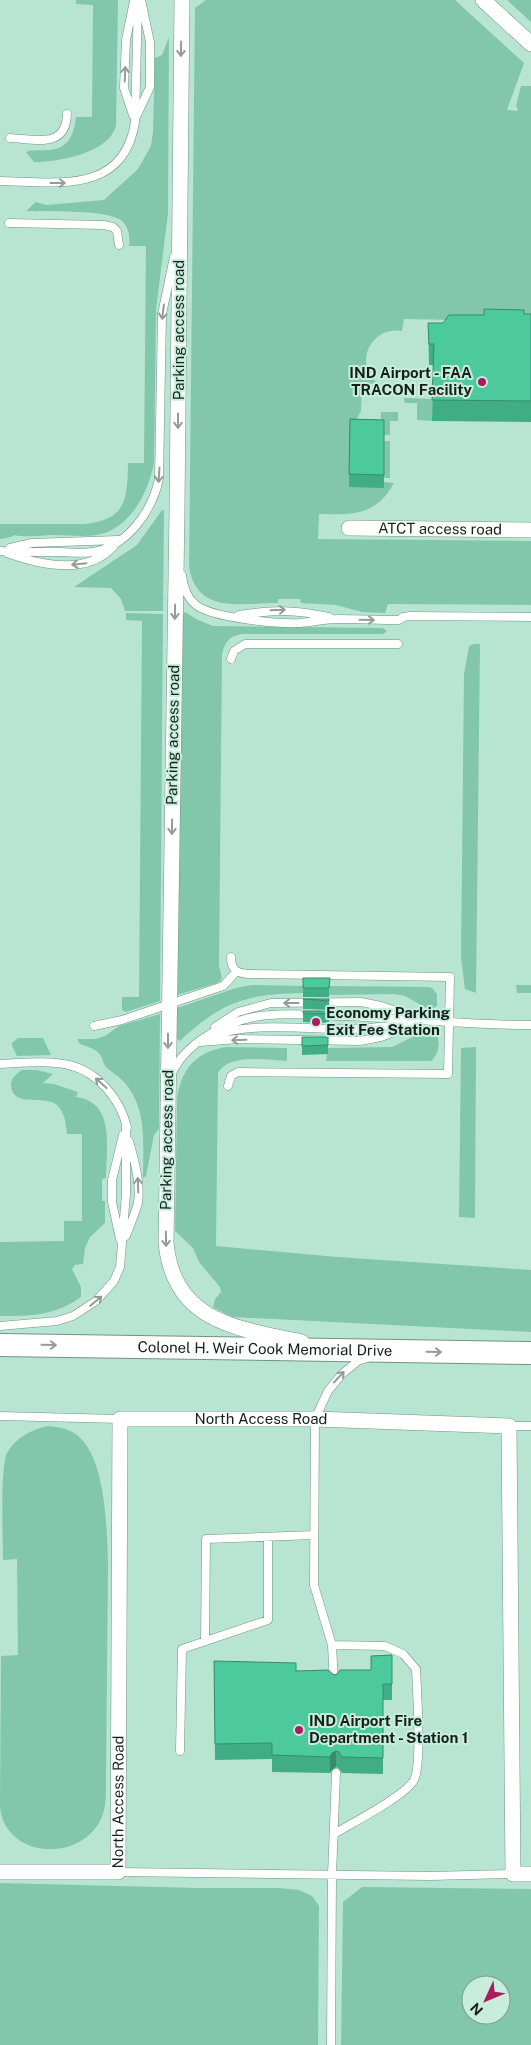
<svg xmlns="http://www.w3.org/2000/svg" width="531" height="2045" font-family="'Public Sans',sans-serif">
<rect width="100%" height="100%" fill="#c9eddd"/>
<path fill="#b8e5d1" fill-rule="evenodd" d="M0,0H531V2045H0ZM471,1985H501V2015H471Z"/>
<path fill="#82c7ab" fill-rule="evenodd" d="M76,0H118L116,126C109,153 59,162 34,162L26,152C34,149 42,151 50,150C69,148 74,134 76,117H92L93,5L76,4Z
M206,0H455L524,63L507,110L517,111L518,109L516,106L521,86H531V326L456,320L404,319L402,331C372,325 352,364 378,383L362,385L361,411L350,432L384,482L394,483C376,516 352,515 319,514L318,539L531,541V605L388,604L385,613L362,612L336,605L301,603L300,599H278V603C241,603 196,615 189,566L195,8Z
M507,0H531V22Z
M169,37L168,213L156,310L154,463C148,493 130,529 97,535C83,537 68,535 54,535C43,535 24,538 15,535L11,537L0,539V524H84C127,520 127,499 128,463H144L146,246H129C130,236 129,228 122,221C109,209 45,212 26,211L36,202L46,205L104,200L138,169L151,146L153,132L155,58L162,55Z
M404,398L432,399V421L417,420V403H405Z
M381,412H398V421H390V435H384V433L380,432Z
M384,441H390V478H384Z
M162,510L164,511L163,611H125L121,599L111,588L74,587L137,545Z
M185,612L198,620L213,626L383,628L387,631L383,634H242C229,636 225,642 222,654L219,966L222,978L220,982L177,995L182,615Z
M126,613L163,614L160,1001L126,1012L122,1010V997H139L142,621L126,620Z
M474,644H480L476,993L465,989L461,958L464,674L469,646Z
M252,985L303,986V993C247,994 222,1001 180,1041L177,1039V1008L236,988Z
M516,985H531V993H517Z
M330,986L428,987L432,988L437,994V1006L430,1010L405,996L395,994L329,995Z
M160,1014L159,1129L154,1135L146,1176L143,1178C143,1145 148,1106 122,1080C117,1075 111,1072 107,1068C104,1065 103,1062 102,1058C98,1049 89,1047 80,1044L77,1039H95L105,1036L119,1026Z
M431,1028L436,1031C440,1041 440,1054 431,1061H326L328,1048L392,1047Z
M18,1038H43L51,1055L17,1056L12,1046V1043Z
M226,1047L287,1048V1061C268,1060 229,1053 218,1073L216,1246L337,1257L531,1270V1332L232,1317L213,1307L215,1299L221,1292L220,1287L199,1262L193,1248L175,1231L177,1098C182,1068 196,1052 226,1047Z
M476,1047L475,1218L459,1217L461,1048Z
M22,1070H37L53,1074L43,1083L54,1084L78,1092L76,1097C116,1102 106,1148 106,1178L102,1179V1201H105V1223L90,1237L85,1248L83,1264L75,1265L72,1269L81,1287V1297C55,1316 30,1316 0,1316V1242L64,1241V1221H82V1134H67C66,1124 65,1113 57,1105C45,1094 12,1109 11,1085C11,1078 16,1074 22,1070Z
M48,1426C57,1427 66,1428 74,1433C106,1452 107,1531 108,1564L106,1779C106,1793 107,1808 100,1821C78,1863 4,1858 0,1806L1,1656L18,1655L17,1559L3,1560C3,1539 0,1468 7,1453C15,1438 32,1429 48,1426Z
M0,1883L199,1888H279L299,1890L312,1896L319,1906L318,2045H0Z
M362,1887L531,1889V2045H341L343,1902ZM471,1985H501V2015H471Z"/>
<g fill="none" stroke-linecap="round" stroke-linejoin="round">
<defs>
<path id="lane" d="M133,115L124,88L126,40L134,1
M136,117L150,87V42L141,0
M10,138C35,139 66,149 67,114
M0,181C56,182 124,195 135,122L138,0
M9,223L104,225L113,227L117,231L119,245
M10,548L32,543L118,540
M0,551C19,552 39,552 58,552C69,552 81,554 93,552C128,546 152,511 159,479L162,314L174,257
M7,553C40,565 86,576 113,547
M182,575C183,586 186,597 196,605C212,618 278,624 300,623C312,622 325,619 338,619C358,619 379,620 399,620L403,617L410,616L531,617
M239,615C275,610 292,609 329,617
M231,659L234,651L245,644H398
M94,1026L122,1020L223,986L236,972
M215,1027L238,1012L271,1003L361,1002L381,1006L411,1016
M213,1036C250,1020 318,1031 359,1029C375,1028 390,1025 405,1023
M200,1042L238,1039L360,1041L381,1037L420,1021
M0,1064C22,1063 47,1060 69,1065C98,1072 120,1099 127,1127
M172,1073C185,1044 223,1023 254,1017C281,1012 313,1015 341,1016C404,1018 468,1025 531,1025
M228,1086L231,1076L238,1072L448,1074L450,977L248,974C236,973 231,969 231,957
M126,1236C130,1225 135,1214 138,1203C141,1182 134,1160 129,1141
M120,1239L112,1202V1180L123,1135
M0,1326L57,1321L73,1316L96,1301L114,1281L120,1267L126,1194V1124
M0,1416L120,1419
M509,1426H531
M205,1641L206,1539L314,1535
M332,1645L385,1646L403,1654L416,1669C417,1690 422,1766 414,1780C405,1796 352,1823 334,1834
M334,1684L332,1645L314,1585L315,1419L328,1391L342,1374L358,1361L367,1358
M180,1751L182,1649L268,1620V1537
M118,1872L430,1876L513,1874
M331,2045L332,1875L336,1773"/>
<g id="street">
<path d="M182,0L177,510L166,1243C174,1322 236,1328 302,1342"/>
<path d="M483,0L531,44"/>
<path id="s1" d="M349,528L531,530"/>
<path id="s2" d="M0,1872H118L120,1419H315L509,1426L513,1874H531"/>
</g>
<g id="secondary">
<path id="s3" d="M0,1345L531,1353"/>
</g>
</defs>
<use href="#lane" stroke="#719384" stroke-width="9"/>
<use href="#street" stroke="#719384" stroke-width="16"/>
<use href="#secondary" stroke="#719384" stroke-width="24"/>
<use href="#lane" stroke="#fff" stroke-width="8"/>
<use href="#street" stroke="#fff" stroke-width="15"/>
<use href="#secondary" stroke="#fff" stroke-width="22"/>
</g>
<path fill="#41ad87" d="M524,314H531V422L432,421L433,365H429L428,323H443Z
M350,419L384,420V488L349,487Z
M303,978H330L329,997H303Z
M303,999H329V1010L303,1009Z
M303,1011L329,1012V1023L303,1022Z
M302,1037H328V1054L302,1055Z
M392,1655V1700H383V1774L342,1773L339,1769L336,1767L332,1770L330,1773L272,1772V1759L215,1760L214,1661L334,1675L371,1670V1656Z"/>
<path fill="#358d6e" d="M336,1751V1767L332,1770L330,1773V1757L332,1753Z"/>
<path fill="#4cc99d" stroke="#358d6e" d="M484,309L524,310V314H531V401L432,400L434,344H429L428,323H443L449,315H484Z
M350,419L384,420V475L349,474Z
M303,978H330L329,988H303Z
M303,999H329V1001Z
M303,1011L329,1012V1014L303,1013Z
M302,1037H328V1045L302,1046Z
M392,1655V1684H383V1758L342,1757L339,1752L336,1751L332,1753L330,1757L272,1755V1743L215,1744L214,1661L296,1663V1671L328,1670L334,1675L337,1674L340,1670H371V1656Z"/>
<defs><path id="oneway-shaft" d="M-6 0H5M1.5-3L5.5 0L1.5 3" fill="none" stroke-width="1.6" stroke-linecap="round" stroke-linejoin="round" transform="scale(1.25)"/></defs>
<g stroke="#959b98">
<use href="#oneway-shaft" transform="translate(181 49) rotate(91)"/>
<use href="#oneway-shaft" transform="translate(125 74) rotate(-88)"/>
<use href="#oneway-shaft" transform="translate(58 183)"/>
<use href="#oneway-shaft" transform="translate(163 312) rotate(97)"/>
<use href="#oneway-shaft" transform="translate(178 421) rotate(90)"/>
<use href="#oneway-shaft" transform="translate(159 475) rotate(94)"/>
<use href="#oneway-shaft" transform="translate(79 564) rotate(174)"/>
<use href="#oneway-shaft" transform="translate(278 610) rotate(-2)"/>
<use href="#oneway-shaft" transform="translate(175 612) rotate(91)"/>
<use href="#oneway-shaft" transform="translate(367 620) rotate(1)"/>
<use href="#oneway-shaft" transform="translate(172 827) rotate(91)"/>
<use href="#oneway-shaft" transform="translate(291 1003) rotate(180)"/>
<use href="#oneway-shaft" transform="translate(239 1040) rotate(178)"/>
<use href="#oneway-shaft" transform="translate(168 1041) rotate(90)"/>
<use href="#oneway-shaft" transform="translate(101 1083) rotate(-138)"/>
<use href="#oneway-shaft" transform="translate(138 1185) rotate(-92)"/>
<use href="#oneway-shaft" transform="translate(166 1239) rotate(89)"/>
<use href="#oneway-shaft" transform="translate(96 1301) rotate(-39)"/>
<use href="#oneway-shaft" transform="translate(49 1345) rotate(1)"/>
<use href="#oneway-shaft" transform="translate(434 1352) rotate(1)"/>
<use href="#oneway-shaft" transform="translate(339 1377) rotate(-47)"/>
</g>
<g fill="#a91c5b" stroke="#c9eddd" stroke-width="2">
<circle cx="482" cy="382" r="5"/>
<circle cx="316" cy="1022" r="5"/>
<circle cx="299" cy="1730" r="5"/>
</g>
<g text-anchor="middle" stroke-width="4" stroke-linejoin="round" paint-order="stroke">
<g font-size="15" fill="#13211b" stroke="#c9eddd">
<text transform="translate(179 330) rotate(-90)" y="5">Parking access road</text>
<text dy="5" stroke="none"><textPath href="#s1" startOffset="91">ATCT access road</textPath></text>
<text transform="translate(173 735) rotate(-89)" y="5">Parking access road</text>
<text transform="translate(167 1140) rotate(-89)" y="5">Parking access road</text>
<text dy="5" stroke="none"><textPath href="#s3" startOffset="265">Colonel H. Weir Cook Memorial Drive</textPath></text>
<text dy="5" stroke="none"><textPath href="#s2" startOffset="712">North Access Road</textPath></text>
<text dy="5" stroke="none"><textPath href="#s2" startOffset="188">North Access Road</textPath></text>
</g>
<g font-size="15" font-weight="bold" fill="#13211b" stroke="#c9eddd" text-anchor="start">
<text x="472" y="378" text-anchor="end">IND Airport - FAA<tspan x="472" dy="17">TRACON Facility</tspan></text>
<text x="326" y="1018">Economy Parking<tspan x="326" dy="17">Exit Fee Station</tspan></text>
<text x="309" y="1726">IND Airport Fire<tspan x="309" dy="17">Department - Station 1</tspan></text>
</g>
</g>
<g transform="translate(486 2000) rotate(226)"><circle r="24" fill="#c9eddd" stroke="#809b8f"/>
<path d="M0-4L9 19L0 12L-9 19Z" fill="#a91c5b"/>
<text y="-8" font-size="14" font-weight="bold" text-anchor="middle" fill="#13211b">N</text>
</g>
</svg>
